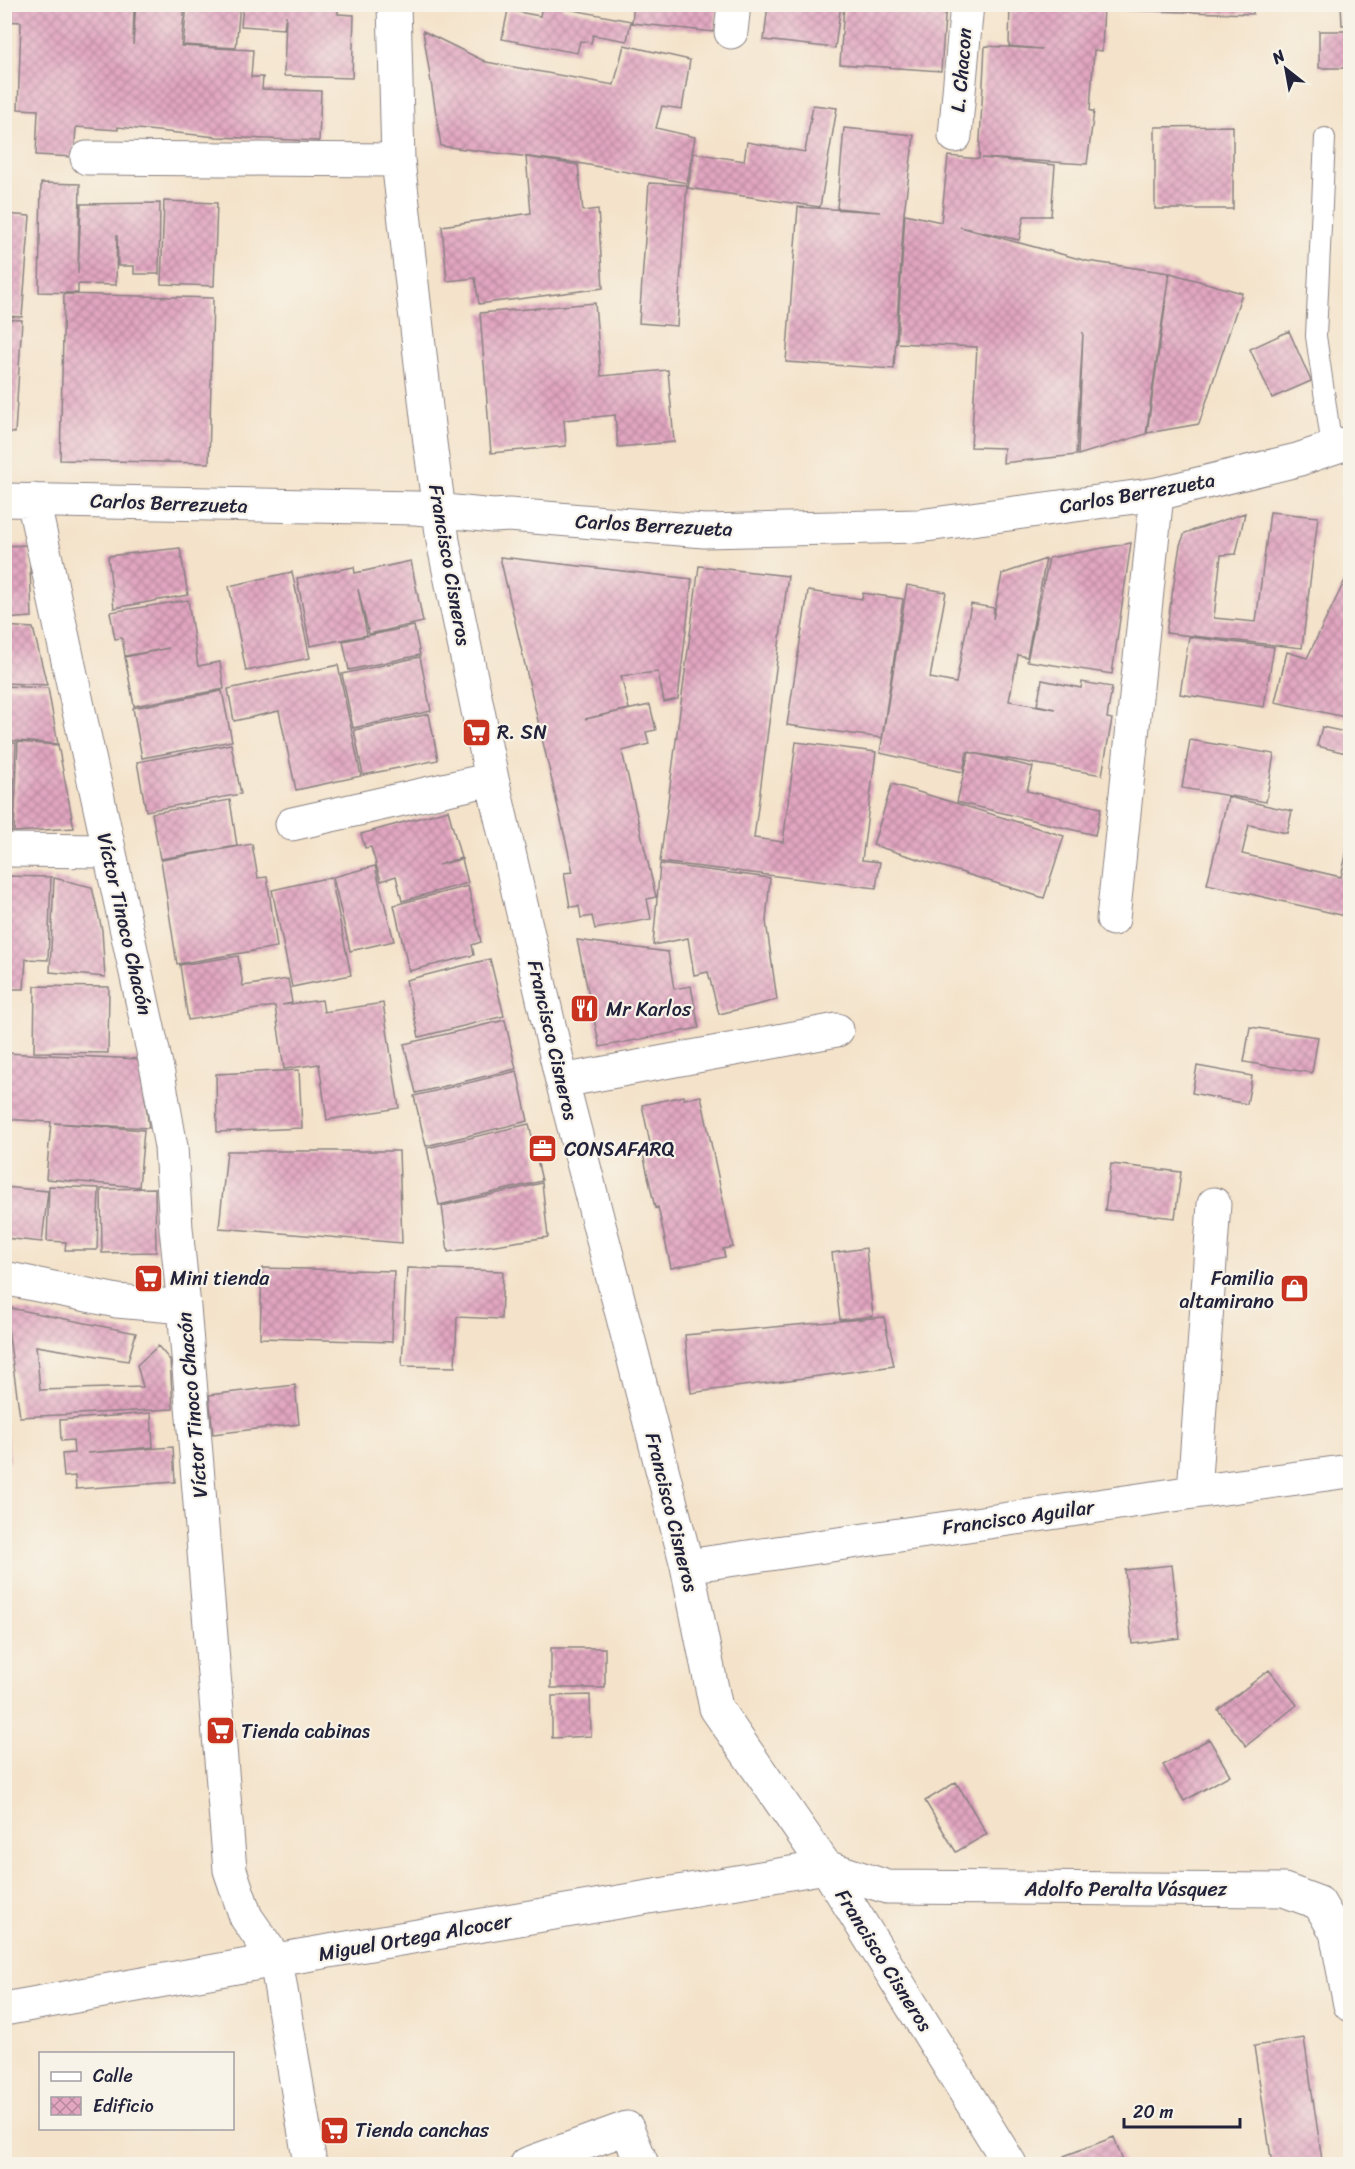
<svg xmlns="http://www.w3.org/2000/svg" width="1355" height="2169" font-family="Sriracha,sans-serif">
<defs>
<pattern id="building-cross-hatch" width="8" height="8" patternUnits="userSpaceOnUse" patternTransform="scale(1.5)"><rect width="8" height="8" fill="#e2a6c1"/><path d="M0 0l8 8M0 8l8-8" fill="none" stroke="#b7879e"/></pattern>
</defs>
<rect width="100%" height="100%" fill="#f7f3e8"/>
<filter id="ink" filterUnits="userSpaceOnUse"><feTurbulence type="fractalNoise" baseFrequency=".0167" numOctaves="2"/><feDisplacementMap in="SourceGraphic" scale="12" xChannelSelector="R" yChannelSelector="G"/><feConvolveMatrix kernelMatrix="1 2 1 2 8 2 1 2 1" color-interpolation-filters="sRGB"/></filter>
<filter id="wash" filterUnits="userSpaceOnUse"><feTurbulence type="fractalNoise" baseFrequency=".008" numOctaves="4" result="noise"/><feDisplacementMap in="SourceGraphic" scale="24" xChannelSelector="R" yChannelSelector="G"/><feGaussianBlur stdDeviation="1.35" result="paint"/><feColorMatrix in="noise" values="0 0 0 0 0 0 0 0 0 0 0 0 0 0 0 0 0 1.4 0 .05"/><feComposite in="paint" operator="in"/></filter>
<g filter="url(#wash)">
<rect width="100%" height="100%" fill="#f4e3ca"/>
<g id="blocks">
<path fill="url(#building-cross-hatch)" d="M4,4H134L133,45L136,4H185L181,46L253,50L251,77H263L262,89L321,91L319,141L217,137L118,127V130L76,127L74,157L36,155L38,110L18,109L21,22L4,21Z
M187,4H240L236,48L183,45Z
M243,4H338V14L354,15L352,78L284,76L286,15L284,29L241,26Z
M634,4H718L714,32L632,23Z
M768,4H841L835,48L764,40Z
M844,4H946L941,71L840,64Z
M1010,4H1104L1102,51L1094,50L1090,111H1094L1087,164L982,158L1055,165L1051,216H1024L1019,240L960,227L1087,261L1169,273L1146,434L1078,455L1083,332L1076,455L1003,463L1004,448L971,447L977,347L897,343L905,214L941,222L948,156L979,159L985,46L1042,49L1009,46Z
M1116,4H1254L1253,14L1116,10Z
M1341,4H1350V25H1342Z
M542,5H563L562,8L631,21L627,41L593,35L591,43L580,41L577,53L502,39L508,10L540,16Z
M423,31L486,62L614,85L624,45L690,60L682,109L662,106L656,128L695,137L687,183L578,163L441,146Z
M1319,31H1350V68H1319Z
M813,105L837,108L820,207L688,188L694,153L744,161L747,142L805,152Z
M1233,126V209H1155V127Z
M844,128L914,135L904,213L894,369L786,362L798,207L880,212L837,208Z
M526,157L578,165L583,211L598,209L603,288L479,304L475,278L447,281L442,226L531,213Z
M41,183L80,184L78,274L81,204L160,203L159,274H134V266H118L117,235L116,285L78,284V293L39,292Z
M649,183L687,185L677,326L639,323Z
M164,201L217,203L214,286L161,284Z
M4,214L30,216L22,317L4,316Z
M1170,273L1242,293L1199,424L1147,433Z
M64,294L213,298L209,463L60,460Z
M595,303L601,376L668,370L674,442L618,447L615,415L564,420L566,446L491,453L480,313Z
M4,319L22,320L15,433L4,432Z
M1289,331L1311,381L1272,398L1250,349Z
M1270,512L1318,517L1302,648L1166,633L1180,545L1185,533L1245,513L1236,554L1221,555L1214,618L1256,622Z
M1131,543L1112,674L1027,661L1049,558Z
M29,545L32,617L4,619V546Z
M180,548L188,595L114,608L108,556Z
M500,557L692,579L678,699L664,702L658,672L621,676L629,709L585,719L650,705L656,730L646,732L649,744L622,751L656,897L647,899L651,919L595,929L592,916L581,918L579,906L570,907L564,873L573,872L570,859Z
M1046,559L1027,657L1018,655L1009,701L1055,709L1037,705L1042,680L1081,688L1082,682L1112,687L1107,718L1112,719L1102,775L967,752L963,772L880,753L907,585L946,592L930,678L956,683L971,604L994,608L993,619L1002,574Z
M411,561L423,622L369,634L358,589L367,635L310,646L297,578L354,567L355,573Z
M699,566L788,576L754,838L783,842L796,742L876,752L862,860L880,862L876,888L660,862Z
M1350,570V718L1275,702L1287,652L1307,658Z
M292,572L310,658L246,671L229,586Z
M808,591L862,599L863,593L903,599L882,738L787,725Z
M188,600L198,666L220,662L224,689L134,706L125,657L169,648L125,656L122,638L115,639L110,612Z
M4,626L33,628L47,685L4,683Z
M414,626L420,655L349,670L343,641Z
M1189,637L1274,647L1264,707L1180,694Z
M420,657L431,711L353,728L342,674Z
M338,665L361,776L296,790L279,711L234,721L228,689Z
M4,686L48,688L58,744L4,740Z
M222,691L232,741L142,758L133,708Z
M429,714L438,760L363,775L354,730Z
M1322,727L1350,733V754L1317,746Z
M1190,740L1274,754L1266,802L1182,788Z
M18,742L58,745L74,828L14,832Z
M4,743H16L12,832L4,831Z
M231,744L241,794L146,811L137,762Z
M969,752L1033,767L1027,791L1101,808L1095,835L957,802Z
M892,784L1064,836L1044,898L873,845Z
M1228,797L1292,811L1287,833L1249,825L1242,854L1341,877L1350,838V917L1207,884Z
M230,800L237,846L160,859L152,813Z
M448,810L461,858L438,865L462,859L468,883L402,901L396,876L381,881L371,847L365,848L361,834Z
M252,844L258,878L267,877L277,947L177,964L161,860Z
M660,864L770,878L766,921L777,1000L719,1014L708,972L694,975L688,938L653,945Z
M375,866L394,941L350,951L333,877Z
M4,876L51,877L48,960L26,959L24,989H5Z
M331,877L351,975L292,987L272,890Z
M54,878L92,887L102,930L105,977L50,972Z
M468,886L481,942L472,945L474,955L409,971L394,905Z
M577,940L668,952L674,989L691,986L699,1028L600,1047Z
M238,956L243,986L288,979L292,1003L282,1005L322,1000L324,1012L383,1003L399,1108L327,1120L319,1064L284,1069L275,1006L188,1020L180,965Z
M490,959L504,1016L419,1037L406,980Z
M35,986L109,987L108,1053L34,1052Z
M505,1020L516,1069L416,1093L404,1044Z
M1250,1027L1318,1037L1312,1073L1244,1062Z
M4,1053L140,1059L149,1128L54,1123L144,1130L139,1187L46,1179L51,1122L4,1119Z
M1197,1066L1252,1076L1247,1104L1192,1093Z
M299,1070L302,1128L217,1132L216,1074Z
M517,1071L528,1121L426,1146L414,1096Z
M684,1096V1099L701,1096L733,1247L723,1249L725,1257L671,1268L658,1207L655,1208L642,1149L651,1148L642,1105Z
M529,1124L542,1181L439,1205L427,1148Z
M227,1151H399L402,1243L219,1228Z
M1111,1164L1181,1172L1175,1218L1105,1210Z
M542,1183L548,1237L448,1252L442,1206Z
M49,1186L99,1188L97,1250H65L66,1242L47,1241Z
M4,1187L48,1191L42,1242L4,1238Z
M155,1188L156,1252L102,1253L101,1189Z
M866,1248L873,1316L840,1320L832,1253Z
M262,1268L394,1271L392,1342L260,1338Z
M407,1268L503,1271L501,1319L457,1317L455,1367L402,1366Z
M5,1307L136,1333L128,1361L36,1346L40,1390L143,1387L137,1365L158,1346L170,1360L173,1409L20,1417Z
M884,1317L894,1366L691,1393L685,1335Z
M295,1385L299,1424L213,1434L209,1395Z
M151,1413L153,1447L87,1453L173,1447L175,1482L76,1489L75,1476L64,1477L62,1454L74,1453L73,1440L61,1441L60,1420Z
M4,1426H6L10,1461L4,1462Z
M1172,1565L1180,1638L1132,1644L1125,1570Z
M551,1648H605V1688H551Z
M1269,1670L1297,1705L1246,1746L1218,1710Z
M590,1695L591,1736L552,1738V1696Z
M1209,1739L1230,1775L1184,1801L1163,1765Z
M956,1782L987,1834L956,1852L925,1801Z
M1304,2038L1322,2160L1291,2164H1272L1254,2046Z
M1114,2137L1124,2164H1067L1064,2156Z"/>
</g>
</g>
<g filter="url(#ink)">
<use href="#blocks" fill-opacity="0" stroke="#8b8282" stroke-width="1.5"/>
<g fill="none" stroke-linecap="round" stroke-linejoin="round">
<defs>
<path id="lane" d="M1325,138L1316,336L1332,448"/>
<path id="street" d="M394,4L398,160L430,443L443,541L492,779L562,1081L687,1566L716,1708L826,1867L1010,2164
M731,32L734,4
M955,136L967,4
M87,158L398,160
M4,500L416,508L493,516L509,515L704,531L919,526L1157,494L1297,460L1350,442
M33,500L158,1074L171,1147L176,1228L184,1307L230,1870L246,1917L276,1960L310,2164
M292,824L492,779
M4,850L109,851
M1113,919L1157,494
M562,1081L837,1030
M4,1278L117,1301L184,1307
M1194,1492L1214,1204
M687,1566L1194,1492L1350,1471
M4,2009L276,1960L826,1867L887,1887L1284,1890L1319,1903L1336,1932L1350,2005
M527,2164L627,2128L642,2164"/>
</defs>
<use href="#lane" stroke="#8b8282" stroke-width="22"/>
<use href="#street" stroke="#8b8282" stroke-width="35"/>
<use href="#lane" stroke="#fff" stroke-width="20"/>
<use href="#street" stroke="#fff" stroke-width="33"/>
</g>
</g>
<defs>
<symbol id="supermarket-square" viewBox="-11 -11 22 22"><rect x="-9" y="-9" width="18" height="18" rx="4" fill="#c8321e" stroke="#f7f3e8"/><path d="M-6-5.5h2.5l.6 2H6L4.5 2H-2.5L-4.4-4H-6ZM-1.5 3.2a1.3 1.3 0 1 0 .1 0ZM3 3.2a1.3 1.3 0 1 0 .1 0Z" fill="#fff"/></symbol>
<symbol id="restaurant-square" viewBox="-11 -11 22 22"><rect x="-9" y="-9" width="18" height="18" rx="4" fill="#c8321e" stroke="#f7f3e8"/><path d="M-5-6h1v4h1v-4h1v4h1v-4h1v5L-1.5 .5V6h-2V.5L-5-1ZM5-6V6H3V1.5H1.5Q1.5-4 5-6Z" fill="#fff"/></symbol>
<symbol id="office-square" viewBox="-11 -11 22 22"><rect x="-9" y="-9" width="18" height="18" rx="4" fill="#c8321e" stroke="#f7f3e8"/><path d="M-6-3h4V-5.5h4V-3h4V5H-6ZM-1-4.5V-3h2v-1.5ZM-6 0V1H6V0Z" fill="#fff"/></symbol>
<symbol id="shop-square" viewBox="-11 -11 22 22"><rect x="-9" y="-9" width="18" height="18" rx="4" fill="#c8321e" stroke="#f7f3e8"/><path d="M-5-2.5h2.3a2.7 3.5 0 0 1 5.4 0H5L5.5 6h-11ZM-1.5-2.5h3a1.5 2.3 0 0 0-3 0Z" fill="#fff"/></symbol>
</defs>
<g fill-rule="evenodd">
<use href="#supermarket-square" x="460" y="716" width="33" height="33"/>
<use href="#restaurant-square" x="568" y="992" width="33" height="33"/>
<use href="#office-square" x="526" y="1132" width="33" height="33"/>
<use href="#supermarket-square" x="132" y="1262" width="33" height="33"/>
<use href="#shop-square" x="1278" y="1272" width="33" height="33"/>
<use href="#supermarket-square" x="204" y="1714" width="33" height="33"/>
<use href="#supermarket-square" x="318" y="2114" width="33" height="33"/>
</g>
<g text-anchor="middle" stroke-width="4.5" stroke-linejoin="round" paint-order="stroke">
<g font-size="20" fill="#22223b" stroke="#f7f3e8">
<text transform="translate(961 70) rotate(-85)" y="7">L. Chacon</text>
<text transform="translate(1137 493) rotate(-10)" y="7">Carlos Berrezueta</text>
<text transform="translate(169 503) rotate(2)" y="7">Carlos Berrezueta</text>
<text transform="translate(654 525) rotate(3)" y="7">Carlos Berrezueta</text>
<text transform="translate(450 565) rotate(80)" y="7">Francisco Cisneros</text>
<text transform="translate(125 924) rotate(77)" y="7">Víctor Tinoco Chacón</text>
<text transform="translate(553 1040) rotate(77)" y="7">Francisco Cisneros</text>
<text transform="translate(192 1405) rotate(-95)" y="7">Víctor Tinoco Chacón</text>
<text transform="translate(672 1512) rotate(76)" y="7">Francisco Cisneros</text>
<text transform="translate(1018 1517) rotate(-8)" y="7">Francisco Aguilar</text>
<text x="1126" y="1896">Adolfo Peralta Vásquez</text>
<text transform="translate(415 1937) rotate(-10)" y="7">Miguel Ortega Alcocer</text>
<text transform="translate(884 1960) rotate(58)" y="7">Francisco Cisneros</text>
</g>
<g font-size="20" fill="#22223b" stroke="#f7f3e8" text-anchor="start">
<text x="497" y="739">R. SN</text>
<text x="606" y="1016">Mr Karlos</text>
<text x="564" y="1156">CONSAFARQ</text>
<text x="170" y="1285">Mini tienda</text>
<text x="1274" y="1285" text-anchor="end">Familia<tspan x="1274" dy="23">altamirano</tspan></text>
<text x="241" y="1738">Tienda cabinas</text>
<text x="355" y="2137">Tienda canchas</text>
</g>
</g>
<rect width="1355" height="2169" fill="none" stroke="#f7f3e8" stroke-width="24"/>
<rect x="39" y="2052" width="195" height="78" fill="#f7f3e8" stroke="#a29fa3" stroke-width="1.5"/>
<rect x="51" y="2072" width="30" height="9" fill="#ffffff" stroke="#a29fa3" stroke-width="1.5"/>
<text x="93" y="2082" font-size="18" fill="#22223b">Calle</text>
<rect x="51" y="2097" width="30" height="18" fill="url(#building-cross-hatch)" stroke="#a29fa3" stroke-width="1.5"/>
<text x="93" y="2112" font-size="18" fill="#22223b">Edificio</text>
<g transform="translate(1286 69) rotate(329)" stroke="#f7f3e8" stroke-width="4.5" paint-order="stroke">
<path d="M0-4.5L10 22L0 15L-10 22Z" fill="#22223b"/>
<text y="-9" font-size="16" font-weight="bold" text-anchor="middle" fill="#22223b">N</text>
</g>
<path d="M1124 2118v9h116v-9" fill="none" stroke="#22223b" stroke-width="3"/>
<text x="1133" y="2118" font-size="18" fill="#22223b" stroke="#f7f3e8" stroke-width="4.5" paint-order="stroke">20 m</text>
</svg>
